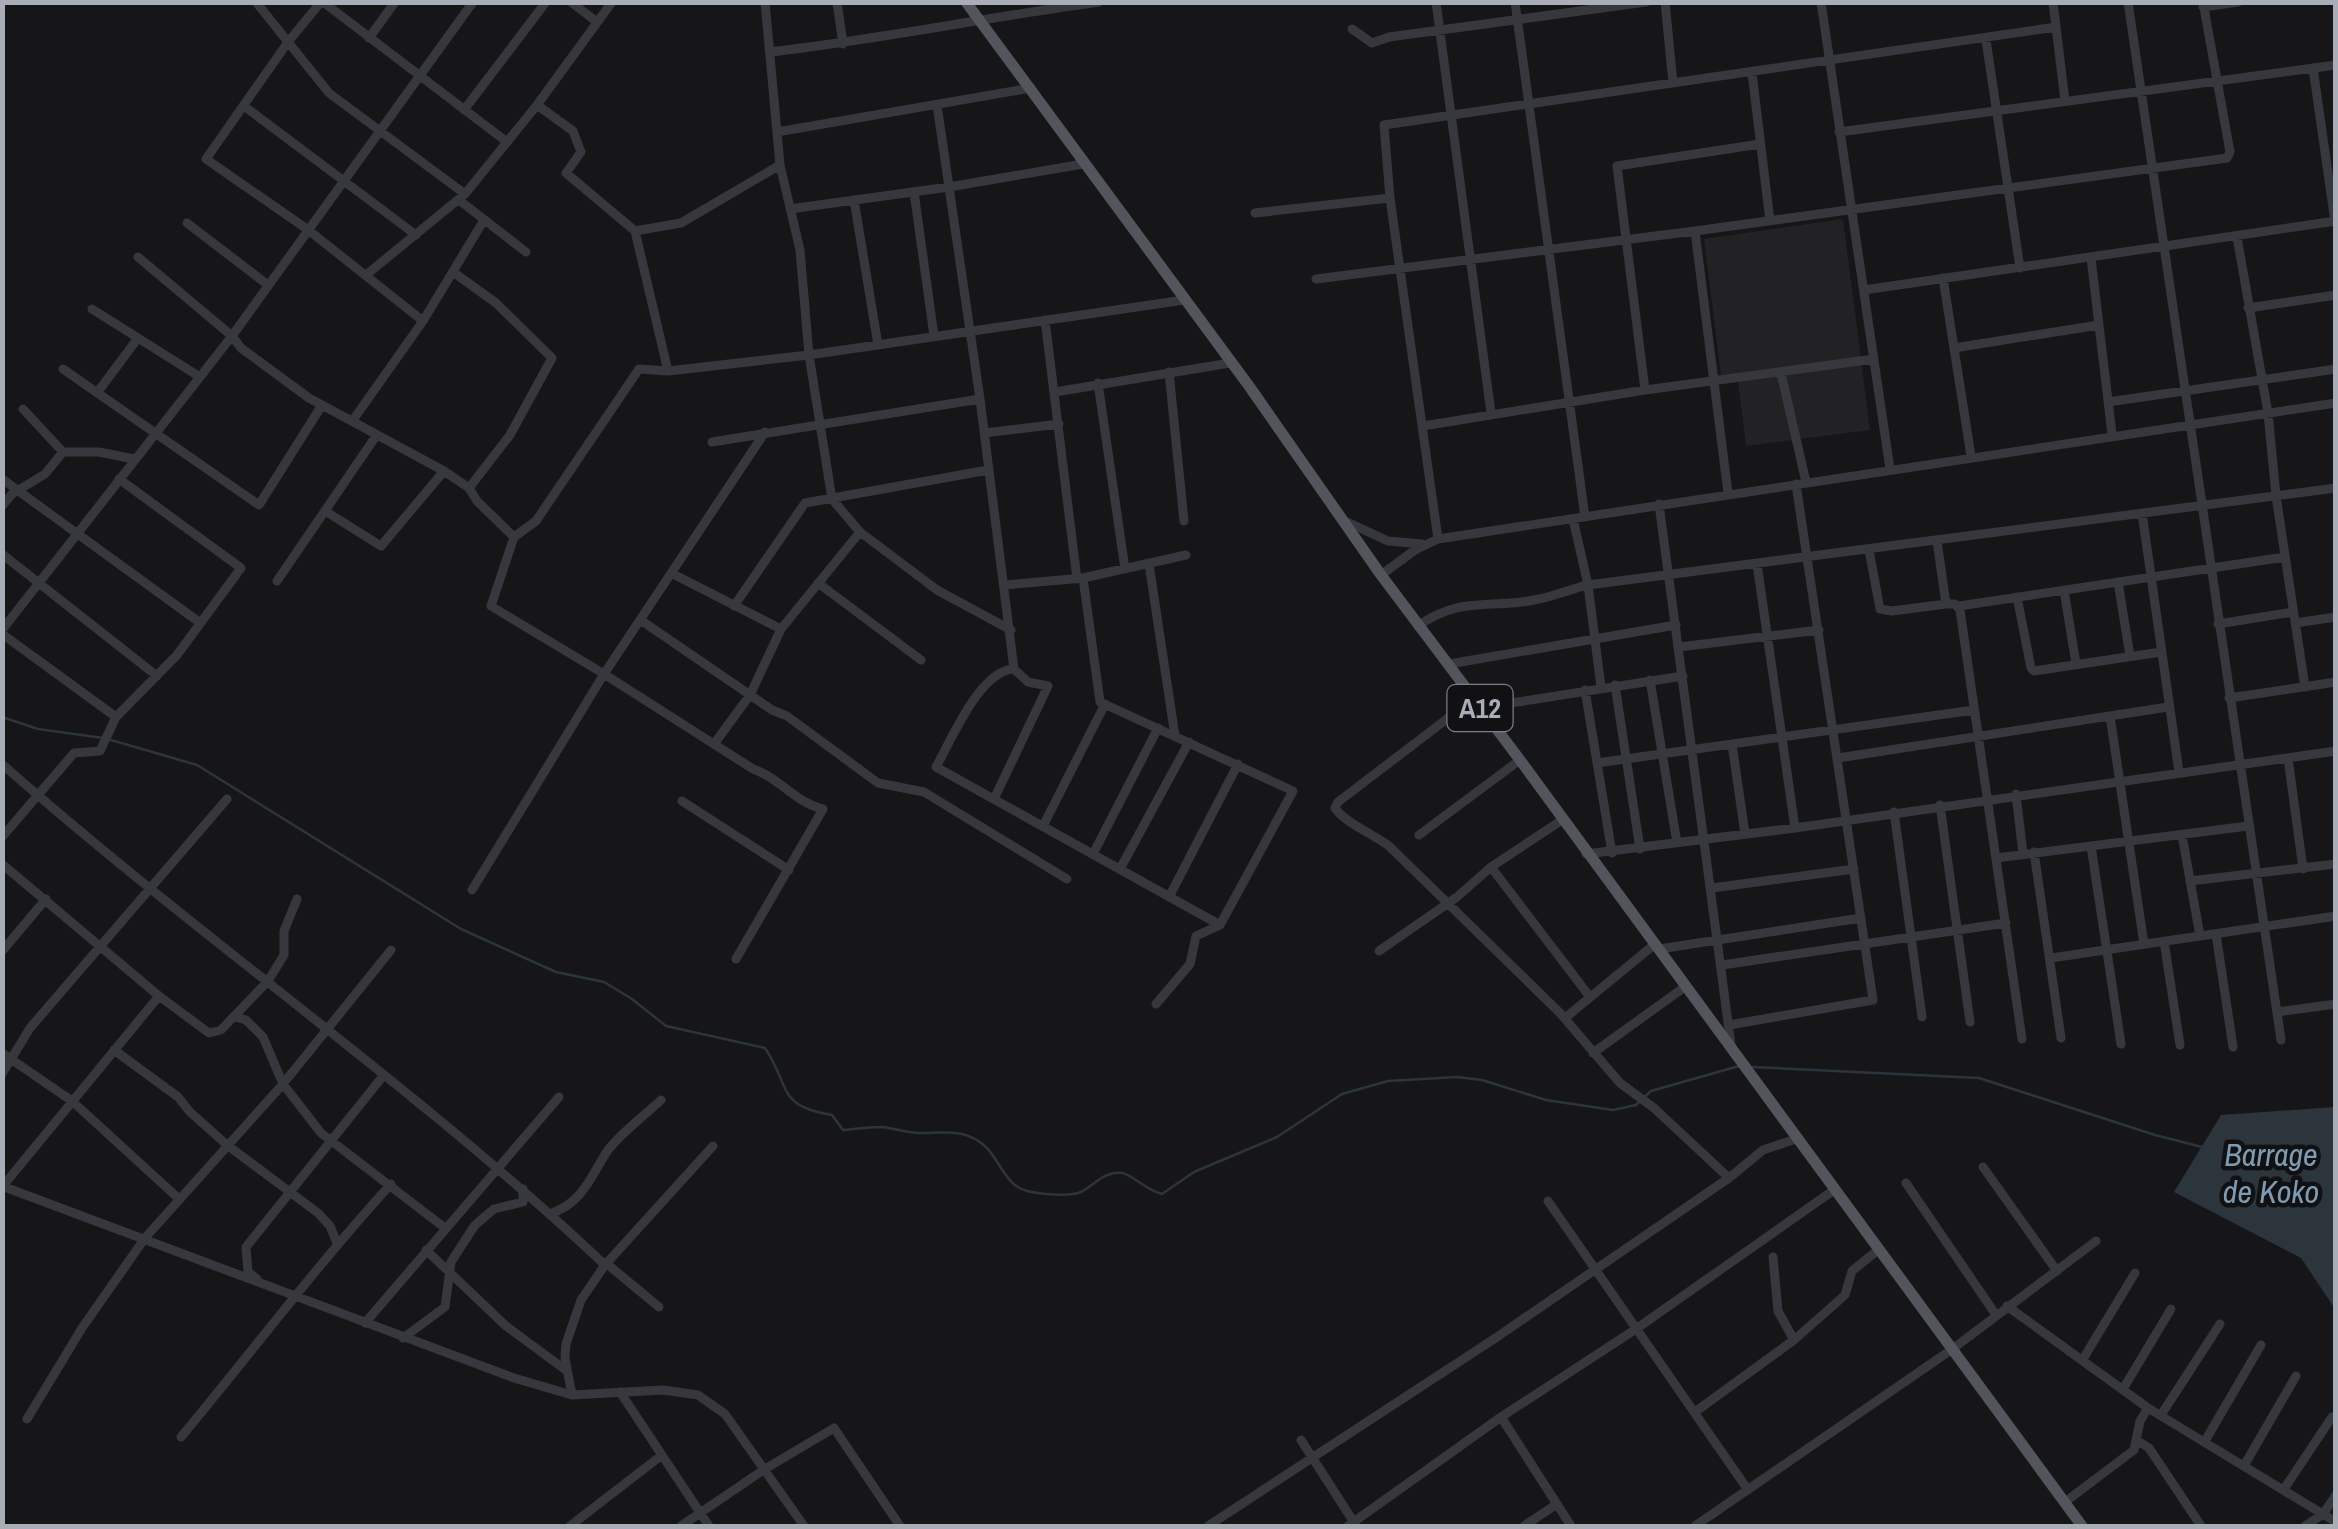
<svg xmlns="http://www.w3.org/2000/svg" width="2338" height="1529" font-family="'Archivo Narrow',sans-serif">
<rect width="100%" height="100%" fill="#161618"/>
<path fill="#222225" d="M1843,219L1870,430L1746,446L1737,374L1721,375L1704,239Z"/>
<path fill="#2c353c" d="M2335,1107H2336L2335,1309L2301,1258L2174,1192L2221,1115Z"/>
<g fill="none" stroke-linecap="round" stroke-linejoin="round">
<path stroke="#2c353c" stroke-width="2.5" d="M2,717L38,729L103,738
M111,740L197,765L461,929L556,972L604,982L632,999L666,1026L765,1048C791,1087 776,1106 832,1115L843,1130C855,1129 869,1127 882,1127C894,1128 907,1133 920,1133C945,1133 966,1128 986,1147C1000,1161 1006,1186 1027,1191C1040,1194 1068,1197 1081,1192C1095,1185 1103,1171 1122,1173C1133,1175 1144,1189 1162,1194L1194,1172L1277,1137L1342,1094L1388,1081L1457,1077L1482,1080L1546,1100L1613,1110L1636,1105L1651,1091L1739,1066
M1752,1067L1979,1078L2155,1135L2202,1147"/>
<path stroke="#37383d" stroke-width="9" d="M256,2L329,93L465,194
M321,2L288,42L206,159L307,229L423,321
M323,2L507,142
M571,2L597,22
M765,2L780,165L800,250L809,355L832,499L860,532L937,590L1011,630
M837,2L843,44
M1436,2L1491,413
M1515,2L1585,517
M1665,2L1673,83
M1821,2L1890,469
M2053,2L2065,101
M2128,2L2281,1040
M2203,7L2238,2
M1352,29L1372,43L1389,37L1646,2
M369,38L395,2
M1986,40L2020,268
M770,52C880,39 989,17 1099,2
M2313,68L2335,222
M1752,73L1770,221
M537,105L573,131L581,152L566,173L635,231L681,223L780,165
M937,105L980,399L1014,669L1028,682L1048,686L994,799
M244,106L416,235
M464,110L546,2
M777,132L1031,88
M1839,132L2336,65
M914,192L934,336
M459,200L526,252
M854,200L878,345
M790,209L949,187L1083,164
M1255,213L1390,198
M187,223L268,285
M635,231L668,371
M1695,231L1728,493
M2237,237L2268,413L2276,496L2305,687
M138,257L232,336L241,348L309,398L444,471L469,488L477,501L514,537
M2091,258L2112,434
M453,272L496,303L552,358L510,435L469,488
M366,275L465,194L537,105L612,2
M1943,278L1971,456
M1316,279L1695,231L2227,158L2230,152L2203,2
M1864,290L2336,221
M2248,308L2336,295
M92,309L200,377
M1045,320L1077,579
M1954,348L2099,325
M63,369L259,505L322,405
M1169,372L1184,521
M1781,373L1806,482
M1098,383L1125,569
M1645,390L1617,166L1760,144
M1055,392L1230,363
M97,393L138,338
M2108,402L2336,369
M23,409L63,452H99L134,459
M353,420L423,321L484,220
M1423,426L1645,390L1874,359
M984,433L1059,424
M712,442L980,399
M2,479L199,622
M1659,504L1731,1045
M2,506L12,494L45,474L63,452
M325,511L381,546L444,471
M2142,513L2179,772
M1573,519L1588,585L1601,687
M1347,522L1388,541L1422,544
M1438,539L1390,198L1384,125L2056,27
M1937,541L1946,604H1955L1960,610L2022,1039
M1869,550L1880,609L1892,611L1946,604
M2,554L157,676
M1149,564L1175,736
M1757,564L1795,828
M671,573L781,629
M1381,575L1415,550L1438,539L2336,403
M1083,578L1100,702L1293,791L1220,925L1196,936L1190,964L1156,1004
M277,581L376,436
M2118,582L2130,656
M818,583L921,660
M1005,585L1083,578L1186,555
M2064,590L2076,664
M2017,597L2031,668L2034,671L2161,652
M734,606L805,503L988,470
M1959,606L2285,557
M642,621L772,710L787,716L878,783L924,792L1067,879
M2295,623L2336,617
M2218,624L2293,612
M1418,626C1461,596 1488,609 1534,600C1552,597 1570,589 1588,585L2336,488
M2,630L232,336L473,2
M2,634L116,717
M1679,647L1819,630
M1449,664L1676,625
M1014,669C980,670 952,739 936,767L1220,925
M1650,680L1677,843
M1615,685L1640,849
M1585,690L1612,853
M2229,698L2336,682
M1473,699L1338,802L1335,808C1344,822 1374,835 1389,846L1560,1013L1620,1083L1654,1108L1729,1178
M1480,708L1683,676
M2110,716L2144,944
M714,744L750,695L781,629L860,532
M1732,744L1745,834
M1838,758L2168,707
M2288,758L2303,869
M1597,763L1974,710
M2,764C198,937 415,1086 605,1265
M2016,794L2023,854
M682,801L789,870
M1940,805L1970,1022
M1894,812L1922,1017
M1043,826L1105,704
M1419,835L1520,760
M2182,835L2200,936
M2,837L74,753L100,751L116,717L177,655L241,568L119,479
M2091,846L2121,1044
M2034,852L2061,1038
M1093,854L1158,728
M1586,854L1795,828L2336,751
M1996,858L2248,826
M2,864L159,996L209,1033L221,1030L268,981L284,955V931L297,899
M1491,867L1590,997
M1120,869L1189,742
M2190,881L2336,864
M1712,888L1854,869
M472,890L604,674L491,606L514,537L536,521L639,369L668,371L809,355L1184,300
M1169,897L1238,764
M2216,934L2233,1047
M2164,941L2180,1045
M1659,949L1861,918
M2,951L46,899
M1379,951L1457,897L1491,867L1562,820
M2051,958L2336,916
M736,959L823,809C794,802 780,778 753,769L604,674L765,432
M1722,965L2006,923
M2277,1012L2336,1004
M235,1017L246,1020L263,1037L283,1084L321,1133L445,1228
M1565,1018L1655,944
M1729,1025L1873,1000L1796,484
M114,1050L178,1097L190,1112L227,1145L318,1213L330,1226L337,1243
M2,1053L72,1101L178,1198
M1593,1053L1686,986
M2,1074L30,1028L227,799
M1983,1167L2057,1271
M1906,1183L1996,1315
M2,1186L514,1378L572,1395L663,1390L698,1395L725,1414L804,1526
M3,1186L159,996
M1548,1201L1748,1490
M550,1214C584,1202 590,1177 608,1150C622,1132 644,1116 661,1100
M426,1250L506,1326L567,1371
M1773,1257L1778,1311L1794,1340
M607,1264L659,1307
M257,1279L248,1272L246,1247L383,1076
M2007,1306L2148,1408L2336,1522
M365,1323L559,1097
M403,1338L445,1307L451,1262L475,1225L494,1209L523,1202V1189
M2083,1359L2135,1273
M2123,1389L2171,1309
M620,1392L709,1526
M572,1395L565,1358L566,1344L581,1300L605,1265L713,1146
M1695,1412L1794,1340L1845,1295L1852,1271L1878,1250
M2161,1415L2220,1324
M1501,1417L1571,1526
M27,1419L82,1328L145,1238L283,1084L391,950
M181,1437C251,1353 317,1265 391,1184
M1301,1440L1355,1524
M2138,1441L2149,1448L2201,1526
M2205,1441L2261,1345
M2245,1464L2296,1376
M2284,1489L2332,1417
M2065,1502L2134,1450L2140,1421L2148,1408
M570,1526L662,1455
M681,1526L765,1469L834,1428L900,1526
M1208,1526L1494,1339L1729,1178L1763,1150L1796,1139
M1348,1526L1501,1417L1636,1329L1834,1190
M1524,1526L1557,1504
M1695,1526L1951,1350L2096,1241
M2305,1526L2323,1514L2336,1495"/>
<path stroke="#53555c" stroke-width="11" d="M966,2L1249,386L1381,575L1520,760L2082,1526"/>
</g>
<g text-anchor="middle" stroke-width="9" stroke-linejoin="round" paint-order="stroke">
<rect fill="#111113" stroke="#7b7e86" stroke-width="2.5" x="1447.5" y="685" width="65" height="46" rx="8"/>
<g font-size="28" font-weight="bold" fill="#a8adb8">
<text x="1480" y="718">A12</text>
</g>
<g font-size="32" font-style="italic" fill="#7f9bb3" stroke="#111113">
<text x="2271" y="1166">Barrage<tspan x="2271" dy="37">de Koko</tspan></text>
</g>
</g>
<rect width="2338" height="1529" fill="none" stroke="#a8adb8" stroke-width="10"/>
</svg>
